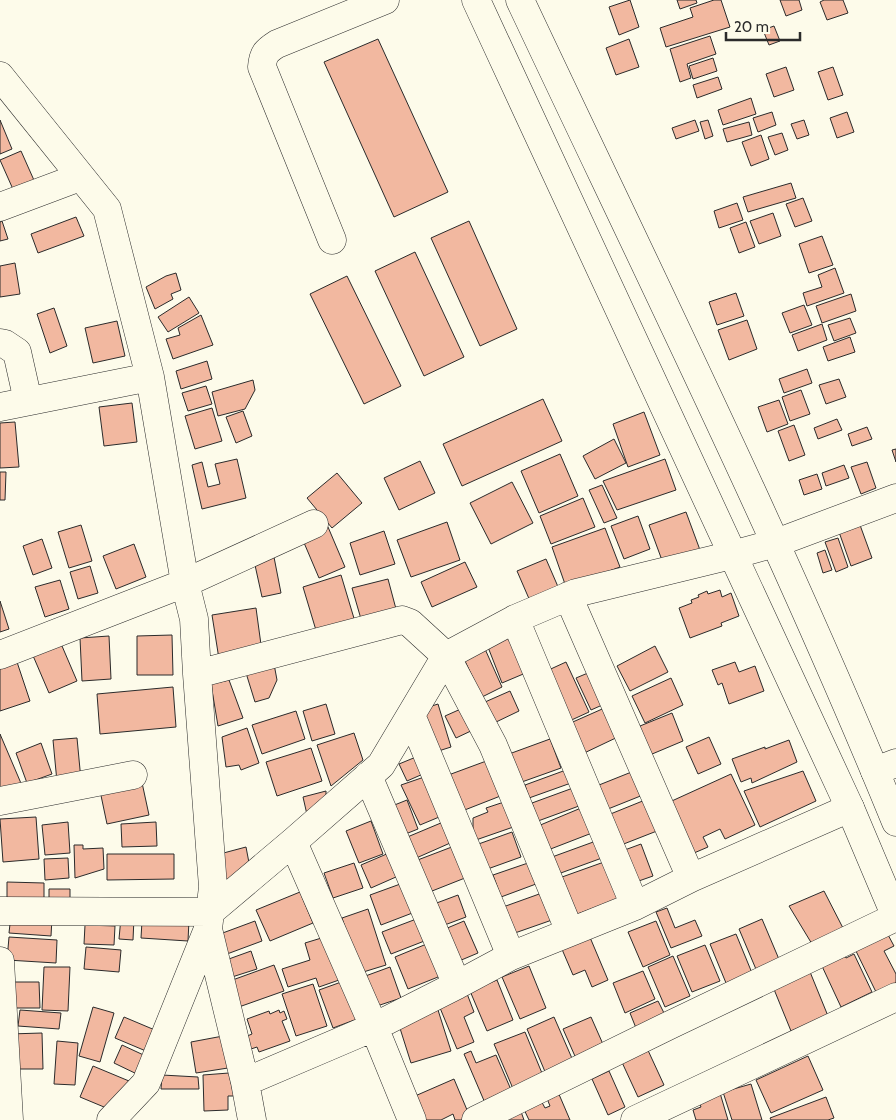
<svg xmlns="http://www.w3.org/2000/svg" width="896" height="1120" font-family="Cabin,sans-serif">
<rect width="100%" height="100%" fill="#fdfbea"/>
<path fill="#f2b8a0" stroke="#2b2b2b" d="M630,0L639,27L619,35L609,7Z
M677,0H696L697,3L680,9Z
M714,0H721L730,27L666,47L660,28L693,17L690,8Z
M780,0H799L802,10L786,16Z
M824,0H843L848,13L827,20L820,2Z
M774,26L780,41L769,45L763,30Z
M710,36L716,54L687,64L691,78L680,82L670,49Z
M378,39L448,192L394,217L324,62Z
M629,39L639,67L616,75L606,48Z
M713,58L717,71L693,79L689,66Z
M786,67L794,90L774,97L766,74Z
M833,67L843,95L828,100L818,72Z
M718,77L722,89L697,98L693,85Z
M751,98L756,114L723,125L718,110Z
M772,112L776,125L758,132L753,118Z
M847,112L854,132L837,138L830,118Z
M0,120L12,149L0,154Z
M695,120L699,131L676,139L672,128Z
M708,120L713,136L705,139L700,122Z
M804,120L809,135L797,139L791,124Z
M749,122L752,135L727,142L723,129Z
M782,133L788,150L775,155L768,137Z
M761,135L769,159L751,166L742,142Z
M21,151L37,187L16,196L0,160Z
M791,183L796,198L748,212L743,197Z
M803,198L812,221L795,227L786,204Z
M737,203L743,220L719,228L714,211Z
M773,213L781,236L759,244L750,221Z
M76,217L84,236L38,253L31,234Z
M2,221L8,239L0,241V222Z
M469,221L517,329L480,346L431,238Z
M746,222L755,247L739,253L730,228Z
M822,236L833,265L809,273L799,244Z
M415,252L464,357L424,376L375,271Z
M15,263L20,294L0,297V266Z
M835,268L844,293L807,306L803,293L822,287L818,275Z
M176,273L181,290L171,294L173,299L155,309L146,287L166,276Z
M347,276L401,386L364,404L310,294Z
M736,293L744,316L717,325L709,302Z
M851,294L856,311L822,323L816,306Z
M189,297L199,313L168,332L158,317Z
M804,305L812,325L790,333L782,313Z
M54,308L67,346L50,353L37,314Z
M201,315L213,345L173,359L166,339L180,335L178,328Z
M850,318L856,333L834,341L828,325Z
M747,320L757,349L729,360L718,330Z
M117,321L125,356L93,363L85,328Z
M822,324L827,340L798,351L792,335Z
M850,337L855,352L828,361L823,347Z
M207,361L212,379L181,389L176,371Z
M807,369L812,383L784,393L779,379Z
M839,379L846,397L826,404L819,385Z
M253,380L255,390L245,409L218,416L212,392Z
M206,386L212,404L188,411L182,393Z
M801,390L810,414L790,421L782,397Z
M543,399L562,441L462,486L443,444Z
M779,400L788,424L767,432L758,407Z
M132,403L137,442L104,446L99,407Z
M212,408L222,441L195,449L185,416Z
M243,411L252,436L236,443L226,417Z
M644,412L660,455L628,467L613,424Z
M837,419L842,430L818,439L814,428Z
M15,422L19,467L0,468V423Z
M794,425L805,455L789,461L778,431Z
M867,427L872,439L852,446L848,434Z
M614,439L626,463L595,479L583,456Z
M896,449V462L892,450Z
M560,454L578,496L539,513L521,471Z
M237,459L246,498L202,509L192,465L202,462L208,487L220,484L215,464Z
M665,459L676,490L617,510L603,481Z
M420,461L435,493L399,510L384,478Z
M867,462L876,488L861,494L851,467Z
M844,465L849,478L826,486L822,473Z
M0,472H6L5,500H0Z
M337,473L362,503L332,528L307,498Z
M817,474L822,489L804,495L799,480Z
M512,482L533,523L491,544L470,503Z
M602,485L617,518L604,523L589,490Z
M583,498L595,527L551,544L540,516Z
M686,512L700,550L663,563L649,525Z
M638,516L650,549L624,559L611,526Z
M447,522L460,560L411,577L397,540Z
M81,525L92,561L69,568L58,532Z
M860,525L872,558L851,566L839,532Z
M328,527L345,567L319,578L302,538Z
M605,528L620,567L566,587L552,547Z
M384,531L395,564L360,575L350,543Z
M838,538L848,567L836,572L825,542Z
M42,539L52,568L33,575L23,546Z
M134,544L146,577L116,589L103,556Z
M825,550L832,570L823,573L817,553Z
M273,552L281,593L262,597L253,556Z
M546,559L559,589L530,601L517,571Z
M465,562L477,587L432,607L421,582Z
M90,566L98,593L78,599L70,572Z
M341,575L356,625L318,637L303,587Z
M388,579L396,609L361,619L352,588Z
M60,580L69,609L45,617L35,587Z
M720,590L722,597L731,593L739,616L721,623L722,626L690,638L679,608L692,603L691,600L699,597L698,595L707,591L708,594Z
M0,601L9,629L0,632Z
M256,608L262,652L219,659L212,615Z
M513,632L528,672L502,683L486,642Z
M172,635L173,675H137V636Z
M109,636L111,679L82,681L80,638Z
M59,639L77,681L49,693L31,651Z
M655,646L668,672L630,691L617,666Z
M485,649L502,687L482,697L464,659Z
M15,656L30,701L0,711V661Z
M566,662L589,712L565,723L542,673Z
M735,662L739,672L755,666L764,691L729,704L722,683L718,685L712,670Z
M274,664L277,680L269,698L255,702L246,673Z
M595,670L609,702L591,710L576,678Z
M671,678L683,705L645,723L632,696Z
M229,680L243,718L218,726L211,684Z
M173,687L176,727L100,734L97,694Z
M510,691L519,711L494,723L485,702Z
M326,704L335,734L312,741L303,711Z
M438,704L451,747L429,754L416,711Z
M609,706L622,735L580,755L566,725Z
M463,708L473,730L456,738L445,716Z
M296,711L305,739L262,754L252,725Z
M672,713L683,741L645,757L640,726Z
M247,728L259,763L241,770L239,765L226,767L222,737Z
M354,733L363,760L331,786L317,745Z
M0,734L23,788L0,798Z
M709,737L721,764L698,774L686,747Z
M77,738L81,780L57,782L53,740Z
M550,739L561,768L519,783L509,754Z
M789,740L797,762L752,783L751,778L741,782L732,759L765,747V749Z
M41,743L52,774L27,783L16,753Z
M311,748L322,781L277,796L266,762Z
M416,757L423,774L407,781L399,764Z
M489,760L503,795L457,813L443,777Z
M639,769L648,793L603,811L594,787Z
M566,770L571,783L529,798L525,785Z
M803,771L816,801L760,827L744,791Z
M731,774L755,825L725,839L720,829L703,837L708,847L687,856L663,805Z
M430,775L444,815L420,825L401,785Z
M141,778L149,815L107,824L99,786Z
M573,788L579,806L538,821L532,803Z
M326,791V809L308,819L303,797Z
M650,798L662,829L616,847L608,815Z
M407,800L418,829L403,835L392,806Z
M510,800L519,825L473,841V818L488,812L486,808Z
M581,808L592,833L548,850L538,826Z
M36,817L39,859L3,862L0,819Z
M448,820L457,840L414,859L405,838Z
M371,821L383,854L359,863L346,831Z
M68,822L70,853L45,855L42,825Z
M156,822L157,846L122,847L121,824Z
M512,832L521,857L482,871L473,846Z
M596,841L602,858L558,874L552,857Z
M641,844L653,876L633,883L622,851Z
M74,845H83V849L103,848L104,869L75,878Z
M457,845L470,876L427,893L415,861Z
M246,847L250,868L225,883L216,855Z
M396,850L405,873L371,888L361,865Z
M107,854H174V879L107,880Z
M68,858L69,878L45,880L44,859Z
M604,862L618,899L575,915L562,877Z
M354,863L363,888L333,898L324,873Z
M528,863L536,884L501,897L493,875Z
M7,882L44,883V907H7Z
M403,883L415,912L381,925L370,895Z
M49,889H70V908L49,907Z
M824,891L844,930L812,944L789,906Z
M300,892L313,923L270,941L256,910Z
M542,893L552,920L512,934L503,907Z
M458,895L466,917L442,926L434,904Z
M667,908L675,928L695,920L702,936L671,948L656,912Z
M368,909L386,965L360,973L342,918Z
M11,915L52,918L51,936L9,933Z
M121,917L134,918L133,940L119,939Z
M419,918L427,940L391,954L382,932Z
M762,919L781,964L758,974L739,929Z
M189,920L188,941L141,938L142,921Z
M255,921L262,941L227,954L220,934Z
M464,921L478,953L459,961L445,929Z
M656,921L670,955L643,967L628,932Z
M85,925L115,926L114,945L84,944Z
M886,931L894,946L884,951L896,974V983L876,992L854,947Z
M736,934L752,973L726,983L710,944Z
M589,935L608,980L592,987L585,970L573,975L561,947Z
M328,936L342,979L319,987L316,978L288,987L282,969L310,960L305,943Z
M9,937L57,940L56,963L7,960Z
M429,943L443,975L408,989L395,957Z
M705,945L720,981L692,992L677,956Z
M86,947L121,950L119,972L84,969Z
M251,951L257,969L232,977L226,960Z
M843,953L846,958L854,954L872,992L841,1007L821,964Z
M673,956L690,996L665,1007L648,967Z
M274,965L284,991L236,1008L227,982Z
M529,966L546,1008L520,1019L502,977Z
M44,967H70L68,1011L42,1010Z
M390,967L401,998L371,1008L360,978Z
M808,967L828,1016L791,1031L771,982Z
M643,971L655,999L625,1013L613,983Z
M497,980L513,1020L487,1031L470,991Z
M344,981L357,1019L333,1028L319,990Z
M13,982H39L40,1008H13Z
M313,984L327,1026L296,1036L282,994Z
M466,991L474,1012L464,1017L474,1042L457,1049L438,1003Z
M658,1001L665,1015L636,1028L630,1013Z
M93,1007L114,1013L100,1062L79,1056Z
M20,1010L61,1013L59,1029L18,1026Z
M279,1010L280,1013L284,1011L287,1019L282,1021L290,1041L259,1052L257,1047L242,1052L238,1040L252,1034L247,1019L269,1011L270,1014Z
M438,1010L451,1051L411,1063L398,1022Z
M124,1017L162,1033L153,1054L115,1038Z
M554,1017L574,1063L546,1074L527,1029Z
M591,1017L606,1051L578,1063L563,1029Z
M525,1032L544,1078L514,1091L494,1044Z
M42,1033L43,1069H17L9,1034Z
M223,1036L228,1068L196,1073L191,1042Z
M57,1041L78,1043L75,1085L54,1084Z
M122,1045L150,1058L141,1076L114,1063Z
M646,1046L664,1085L638,1097L620,1058Z
M471,1051L476,1063L496,1055L512,1092L485,1103L464,1054Z
M808,1056L823,1090L771,1113L756,1080Z
M93,1066L129,1081L116,1112L80,1097Z
M609,1071L625,1107L608,1115L592,1079Z
M229,1073L234,1096H228V1110L204,1111L203,1075Z
M162,1075L198,1077L199,1089H161Z
M454,1079L470,1117L463,1120H455L453,1114L441,1120H425L415,1096Z
M751,1084L762,1120H732L723,1092Z
M558,1092L570,1120H529L521,1103L538,1095L545,1108L550,1106L546,1096Z
M720,1093L728,1120H696L693,1110L701,1107L698,1100Z
M826,1097L834,1118L828,1120H771L770,1118Z
M520,1109L524,1120H498Z"/>
<g fill="none" stroke-linecap="round" stroke-linejoin="round">
<defs>
<path id="minor" d="M0,76L107,209L150,377L185,583L194,619L197,674L213,887L208,929L245,1082L252,1120
M0,207L80,177
M332,240L262,67C263,54 266,51 277,44L385,0
M0,343L5,344L17,352L28,401
M0,407L150,377
M568,596L691,878
M515,619L635,906
M0,655L185,583L314,524
M197,674L402,620L410,623L446,656L493,745L570,932
M411,715L511,956
M875,771L896,763
M368,776L457,985
M0,801L133,775
M293,842L374,1027L412,1120
M0,911L210,912L293,842L381,765L446,656L515,619L576,593L732,555L776,543L896,498
M0,961L9,1120
M245,1082L374,1027L457,985L511,956L635,906L691,878L850,808
M111,1120L146,1083L208,929
M476,1120L670,1025L896,917
M635,1120L896,997"/>
<path id="major" d="M476,0L850,808L896,917
M520,0C648,272 782,543 896,822"/>
</defs>
<use href="#minor" stroke="#2b2b2b" stroke-width="29"/>
<use href="#major" stroke="#2b2b2b" stroke-width="29"/>
<use href="#minor" stroke="#fdfbea" stroke-width="28"/>
<use href="#major" stroke="#fdfbea" stroke-width="28"/>
</g>
<path d="M726 32v8h74v-8" fill="none" stroke="#2b2b2b" stroke-width="2.5"/>
<text x="734" y="32" font-size="15" fill="#2b2b2b" stroke="#fdfbea" stroke-width="4" paint-order="stroke">20 m</text>
</svg>
